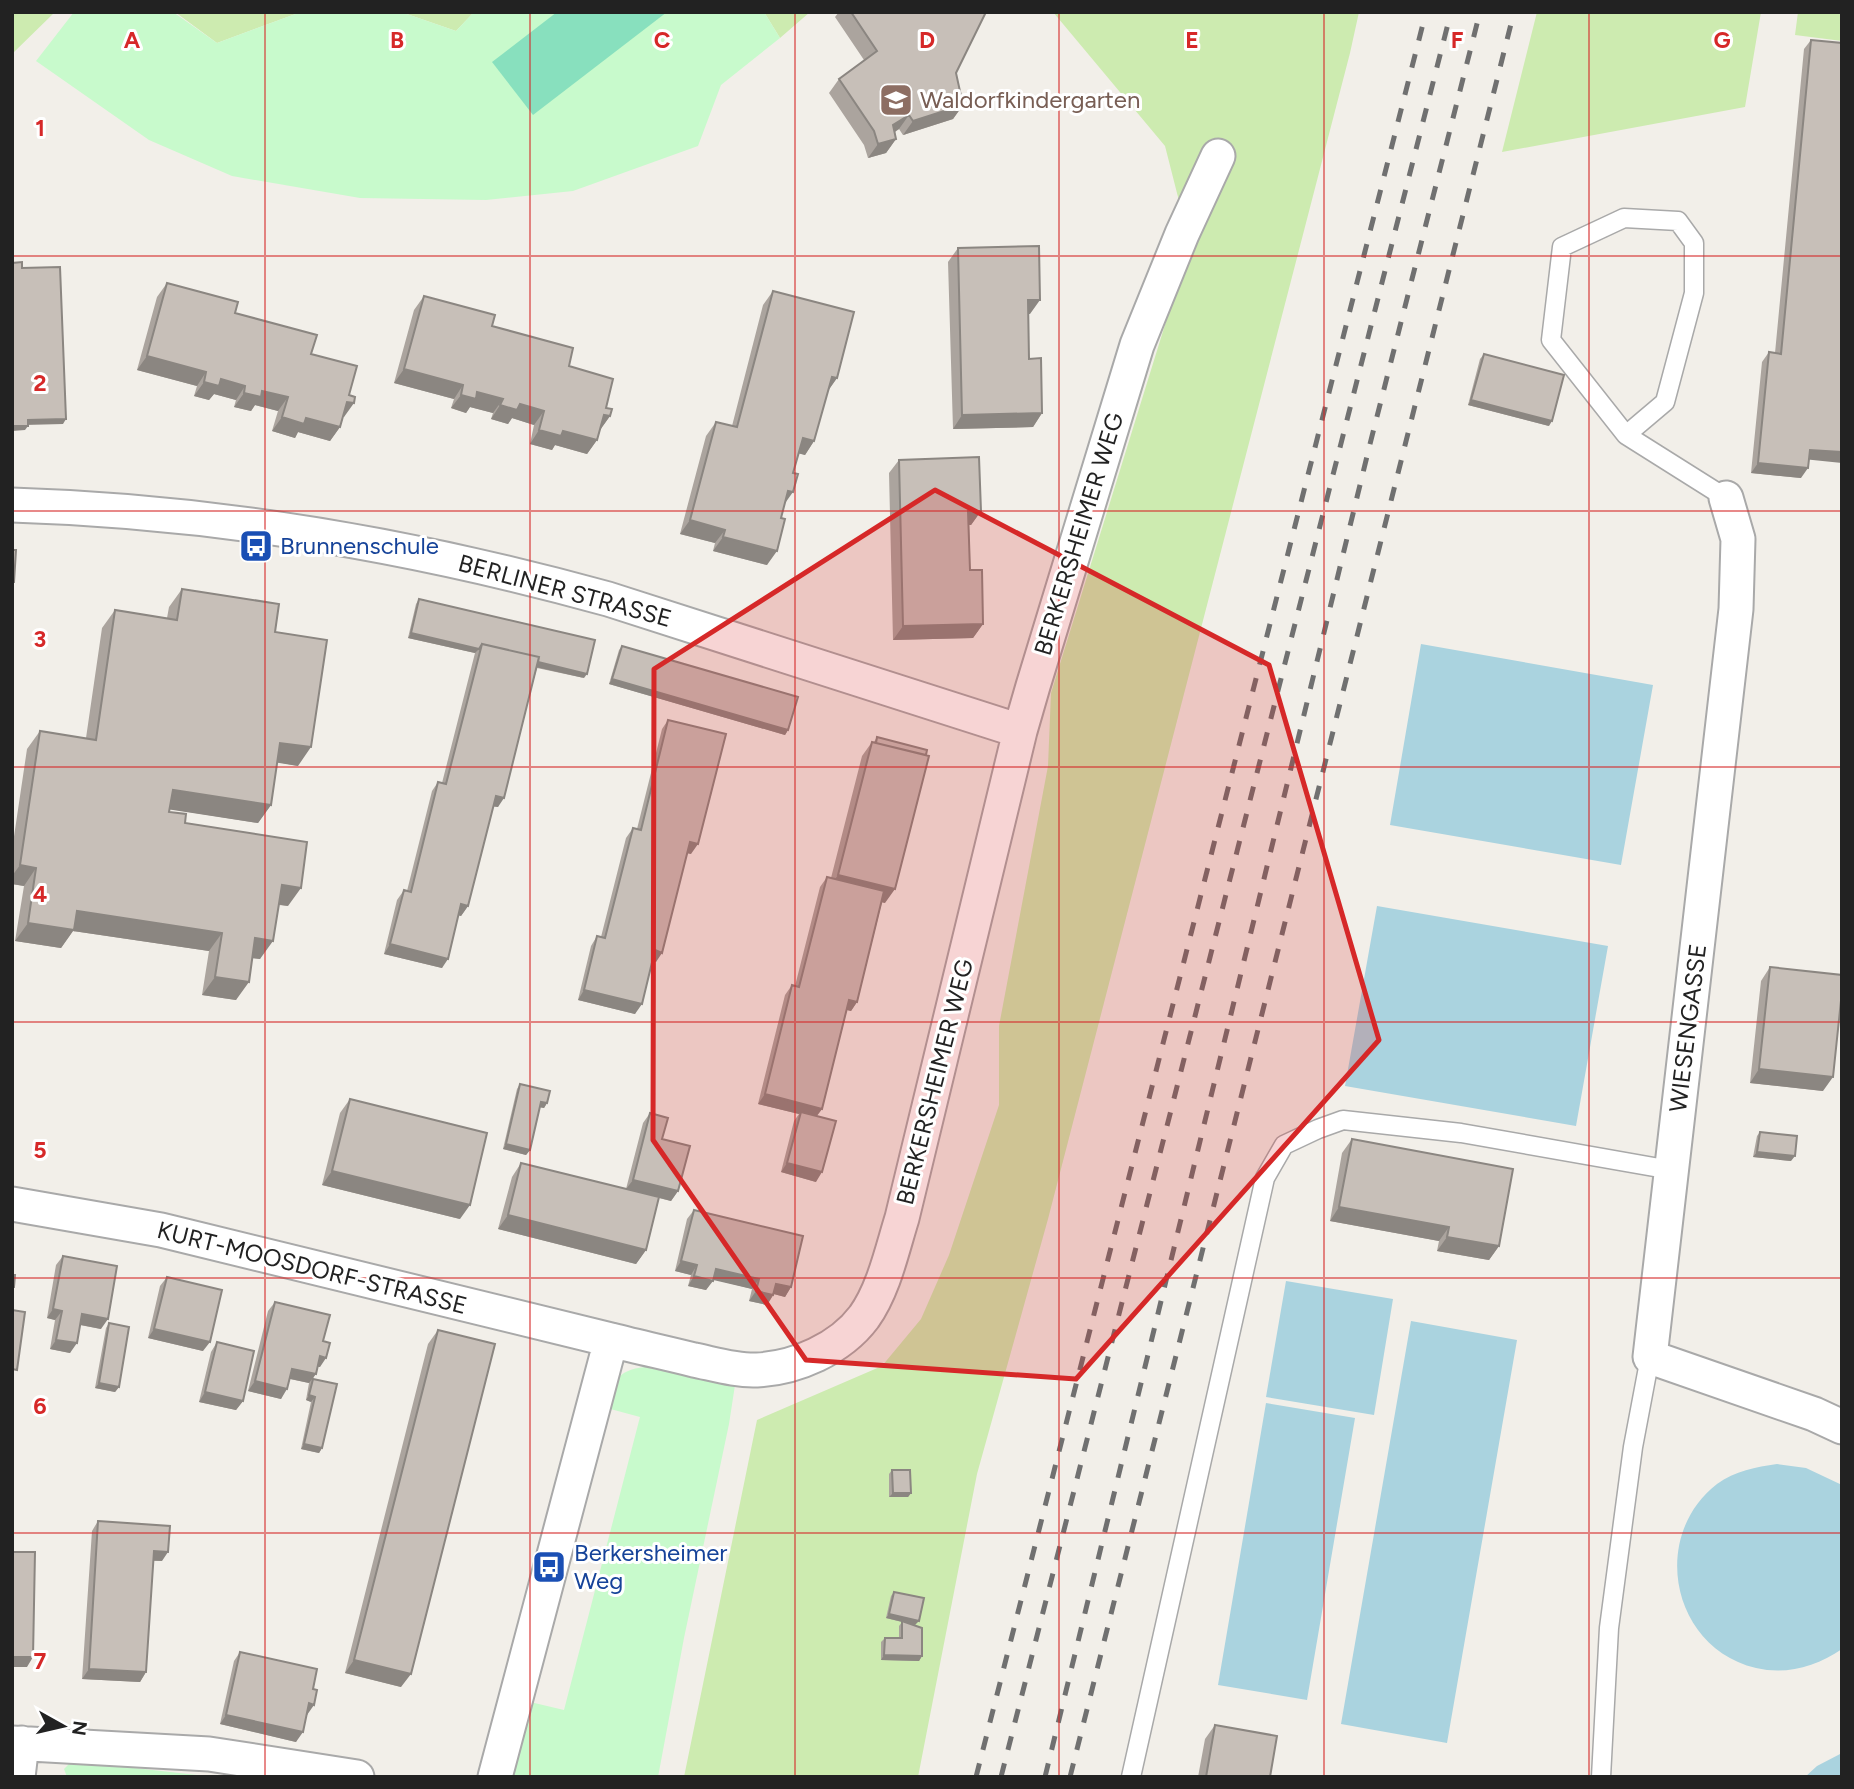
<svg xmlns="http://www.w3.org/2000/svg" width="1854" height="1789" font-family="Figtree,sans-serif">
<rect width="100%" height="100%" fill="#f2efe9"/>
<path fill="#cdebb0" d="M12,12H55L12,54Z
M175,12H301L217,43Z
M401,12H474L456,31Z
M764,12H810L780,38Z
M1053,12H1359L1350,53L1048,1219L977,1474L918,1777H684L757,1420L882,1366L921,1319L949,1255L999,1105V1026L1048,766L1051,693L1190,244L1165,146Z
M1537,12H1761L1745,107L1502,152Z
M1798,12H1842V41L1795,35Z"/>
<path fill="#c8facc" d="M74,12H173L217,43L301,12H401L456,31L474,12H764L780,38L721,85L698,146L573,191L486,200L360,198L232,176L149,140L36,61Z
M645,1367L735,1385L729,1424L684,1638L658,1777H513L526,1701L564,1710L640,1417L603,1407C613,1383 616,1370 645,1367Z
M72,1761L215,1777H67L64,1769Z"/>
<path fill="#88e0be" d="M557,12H667L533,115L492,62Z"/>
<path fill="#aad3df" d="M1421,644L1653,685L1621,865L1390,825Z
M1377,906L1608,946L1576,1126L1345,1086Z
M1286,1281L1393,1299L1374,1415L1266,1397Z
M1411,1321L1517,1340L1447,1743L1341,1724Z
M1266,1403L1355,1418L1307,1700L1218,1685Z
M1777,1464L1806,1468L1842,1485V1649C1816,1667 1786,1675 1756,1668C1672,1648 1649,1537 1717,1484C1735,1471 1756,1467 1777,1464Z
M1842,1753V1777H1805L1817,1766Z"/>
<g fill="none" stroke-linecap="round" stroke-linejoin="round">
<defs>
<path id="lane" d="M1626,435L1665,402L1694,293V243L1678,221L1624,218L1562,247L1551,340L1626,435L1726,498
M1131,1777L1265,1178L1284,1145L1318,1129L1343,1120L1461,1133L1671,1170
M1601,1777L1609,1628L1633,1447L1650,1357"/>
<path id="street" d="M1726,498L1738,539L1736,609L1650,1357L1814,1414L1842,1427
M12,505C214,511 413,545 608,599L1020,731
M12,1204L161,1230L611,1340
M12,1743L209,1754L357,1777
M18,1777L22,1743
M495,1777L611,1340C638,1347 666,1353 694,1360C714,1364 737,1371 757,1370C796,1368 840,1349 864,1317C884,1289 892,1250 902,1218L1020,731L1033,686L1137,345L1182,234L1218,156"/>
</defs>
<use href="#lane" stroke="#a9a9a9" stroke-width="21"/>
<use href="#street" stroke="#a9a9a9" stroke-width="37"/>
<use href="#lane" stroke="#fff" stroke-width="18"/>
<use href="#street" stroke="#fff" stroke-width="33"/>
<path stroke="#707070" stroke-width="5" stroke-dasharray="14 14" stroke-linecap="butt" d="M976,1777L1426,12
M1001,1777L1451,12
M1045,1777L1370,444L1480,12
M1070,1777L1514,12"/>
</g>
<path fill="#aba49e" d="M839,12H986L956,73L963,105L953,119L903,135L899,129L895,132L896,139L886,153L868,158L864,145L829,93L839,79L864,60L835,17Z
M1811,40L1801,478L1751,473L1762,362L1769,352L1775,353L1804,49Z
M958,248L1030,314H1028L1029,359L1042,413L1033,427L953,429L948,262Z
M167,283L235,313L311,354L349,395L344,417H343L340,427L330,441L298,432L295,438L272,431L278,411L255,405L251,411L234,407L236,400L214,394L209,400L194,396L197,386L137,370L157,297Z
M773,291L837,378L828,391L814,441L805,455L799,453L767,565L713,551L715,543L680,534L706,436L716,422L732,426L763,305Z
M424,296L492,326L569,366L606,408L610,416L600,430L597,440L587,454L555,445L552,450L530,444L534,425L512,418L508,424L491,419L493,413L470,407L466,413L451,408L454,399L394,383L414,310Z
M1484,354L1549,426L1468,405L1480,359Z
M899,460L981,511L971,525H969L970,570L983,624L973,638L893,640L889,473Z
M182,589L275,632L298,766L277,762L271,805L258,823L170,809L169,812L288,906L279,905L260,959L252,958L236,1000L202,995L209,951L73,931L61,948L15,941L24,886L12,884V850L27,749L40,731L86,738L102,628L115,610L167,618L169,607Z
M419,599L584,678L537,668L498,807L493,806L468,906L461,916L458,915L442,968L384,954L397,900L404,890L407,891L432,791L438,782L442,783L475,653L408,638L416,604Z
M622,646L788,730L785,735L609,684L619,650Z
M668,720L691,854L687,853L656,962L653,961L635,1014L578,1000L591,946L597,936L601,937L626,838L633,828L637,829L662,729Z
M877,737L885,903L882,902L857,1002L851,1011L847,1010L822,1109L817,1116L816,1182L781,1172L794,1121L799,1114L758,1104L785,995L792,985L795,986L820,887L827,877L831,878L862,756L872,742H874Z
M1770,967L1823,1091L1750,1083L1761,981Z
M520,1084L547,1103L544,1108L540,1107L530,1150L526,1155L503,1149L517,1089Z
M350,1099L460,1219L322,1185L340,1113Z
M650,1113L662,1139L678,1191L671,1201L659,1198L646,1250L636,1264L498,1229L512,1177L521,1163L626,1189L643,1123Z
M1760,1132L1791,1161L1753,1157L1757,1136Z
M1352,1139L1499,1246L1489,1260L1437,1251L1439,1241L1330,1221L1342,1153Z
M694,1210L791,1287L785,1297L774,1294L767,1305L749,1301L752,1289L713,1279L706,1290L688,1286L691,1275L675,1271L687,1219Z
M63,1256L101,1329L80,1325L70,1353L50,1349L55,1320L47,1318L56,1265Z
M167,1277L203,1351L148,1338L160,1286Z
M275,1302L323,1341L320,1367H318L313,1379L322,1448L319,1453L301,1449L311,1402L306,1400L309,1383L290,1379L281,1399L248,1391L268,1311Z
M109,1323L119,1387L115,1392L95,1388L106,1328Z
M438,1330L401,1687L345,1673L428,1344Z
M217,1342L243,1401L236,1410L199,1402L211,1352Z
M892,1470L911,1493L908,1497H889V1474Z
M98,1521L162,1561H153L146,1672L140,1682L82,1679L92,1531Z
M894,1592L915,1625L922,1656L919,1661L881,1660V1642L885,1638H899V1626L902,1622L886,1618L891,1596Z
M240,1652L313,1689L307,1715L306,1714L296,1742L220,1724L234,1661Z
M1215,1725L1270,1777H1198L1205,1739Z"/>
<path fill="#8b8681" d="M963,105L953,119L903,135L913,121Z
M909,115L899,129L883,139L893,125Z
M896,139L886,153L868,158L878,144Z
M1028,300H1040L1030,314H1018Z
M147,356L206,372L197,386L137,370Z
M404,369L463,385L454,399L394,383Z
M832,377L837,378L827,392Z
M221,379L245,386L236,400L214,394L209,400L194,396L204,382Z
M262,391L288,397L278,411L255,405L251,411L234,407L244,393Z
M477,392L503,399L493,413L470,407L466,413L451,408L461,395Z
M1471,400L1552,421L1549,426L1468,405Z
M347,402L354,403L344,417L337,415Z
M520,404L544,411L534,425L512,418L508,424L491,419L500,405Z
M1042,413L1033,427L953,429L962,415Z
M604,415L610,416L600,430L595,429Z
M282,417L306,418L340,427L330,441L298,432L295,438L272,431Z
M66,419L63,424L24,425L28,420Z
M12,426H28L25,430L12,431Z
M539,430L563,431L597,440L587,454L555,445L552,450L530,444Z
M803,438L814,441L805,455L793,452Z
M1810,450L1842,452V463L1803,459Z
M1758,463L1808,468L1801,478L1751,473Z
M788,491L793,492L783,506Z
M968,511H981L971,525H959Z
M690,520L725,530L715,543L680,534Z
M723,537L777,551L767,565L713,551Z
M983,624L973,638L893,640L903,626Z
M411,633L479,649L475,653L408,638Z
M481,649L587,674L584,678L479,654Z
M612,679L788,730L785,735L609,684Z
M280,743L311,747L298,766L267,761Z
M173,790L271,805L258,823L160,808Z
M496,796L504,798L498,807L489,806Z
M690,842L698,844L691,854L683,852Z
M20,865L36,868L24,886L12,884V876Z
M838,875L895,889L885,903L828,889Z
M282,885L301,888L288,906L269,903Z
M461,904L468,906L461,916L454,914Z
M77,911L222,933L209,951L73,931L61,948L15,941L28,923Z
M255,938L273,941L260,959L242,957Z
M390,944L448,959L442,968L384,954Z
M655,950L662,953L656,962L649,960Z
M215,977L249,982L236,1000L202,995Z
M584,990L642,1004L635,1014L578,1000Z
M849,1000L857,1002L851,1011L843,1009Z
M1759,1069L1833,1077L1823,1091L1750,1083Z
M765,1094L822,1109L815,1118L801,1112L799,1114L758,1104Z
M541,1102L547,1103L544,1108L538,1107Z
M506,1144L530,1150L526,1155L503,1149Z
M1757,1152L1795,1156L1791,1161L1753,1157Z
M787,1163L822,1172L816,1182L781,1172Z
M332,1171L470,1205L460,1219L322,1185Z
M633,1180L678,1191L671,1201L626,1189Z
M1339,1207L1449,1227L1439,1241L1330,1221Z
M508,1215L646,1250L636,1264L498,1229Z
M1447,1237L1499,1246L1489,1260L1437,1251Z
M681,1261L697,1265L691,1275L675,1271Z
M716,1269L759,1279L752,1289L709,1279Z
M694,1276L713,1281L706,1290L688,1286Z
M776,1284L791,1287L785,1297L770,1293Z
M756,1291L773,1295L767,1305L749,1301Z
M53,1309L62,1311L55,1320L47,1318Z
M82,1314L108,1319L101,1329L76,1324Z
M154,1329L210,1342L203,1351L148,1338Z
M56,1340L77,1343L70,1353L50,1349Z
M320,1356L326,1358L320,1367L313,1365Z
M292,1369L316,1374L309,1383L286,1378Z
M255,1381L287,1389L281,1399L248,1391Z
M99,1383L119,1387L115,1392L95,1388Z
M205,1392L243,1401L236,1410L199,1402Z
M309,1395L315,1397L311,1402L306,1400Z
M304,1444L322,1448L319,1453L301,1449Z
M893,1493H911L908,1497H889Z
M154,1551L168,1552L162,1561L147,1560Z
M889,1614L919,1621L915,1625L886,1618Z
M884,1655L922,1656L919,1661L881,1660Z
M12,1657H33L27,1667H12Z
M354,1660L411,1674L401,1687L345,1673Z
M89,1669L146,1672L140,1682L82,1679Z
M309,1703L314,1705L307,1715L302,1713Z
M226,1715L303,1732L296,1742L220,1724Z"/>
<path fill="#c7bfb8" stroke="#8b8681" stroke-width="2" d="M851,12H986L956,73L963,105L913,121L909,115L893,125L896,139L878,144L874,131L839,79L877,51Z
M1811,40L1842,43V452L1810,450L1808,468L1758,463L1769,352L1781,354Z
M1039,246L1040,300H1028L1029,359L1041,358L1042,413L962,415L958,248Z
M22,262V268L60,267L66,419L28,420V426H12V263Z
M167,283L238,302L235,313L317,335L311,354L357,366L349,395L355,397L354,403L347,402L340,427L306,418L304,424L282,417L288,397L262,391L261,397L244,393L245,386L221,379L219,386L204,382L206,372L147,356Z
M773,291L854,312L837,378L832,377L814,441L803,438L793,473L798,474L796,481L793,492L788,491L781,518L785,519L777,551L723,537L725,530L690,520L716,422L737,427Z
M424,296L495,315L492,326L573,348L569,366L613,379L606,408L612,409L610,416L604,415L597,440L563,431L561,436L539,430L544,411L520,404L517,410L500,405L503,399L477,392L476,399L461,395L463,385L404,369Z
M1484,354L1564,375L1552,421L1471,400Z
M979,457L981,511H968L970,570H982L983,624L903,626L899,460Z
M12,550H16L14,582H12Z
M182,589L279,604L275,632L327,640L311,747L280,743L271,805L173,790L169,812L186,814L185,823L307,842L301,888L282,885L273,941L255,938L249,982L215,977L222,933L77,911L74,930L28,923L36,868L20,865L40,731L96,740L115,610L177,620Z
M419,599L595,640L587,674L538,662L539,657L482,644L479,649L411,633Z
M482,644L539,657L504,798L496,796L468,906L461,904L448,959L390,944L404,890L411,892L438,782L446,784Z
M622,646L798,697L788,730L612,679Z
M668,720L726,734L698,844L690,842L662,953L655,950L642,1004L584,990L597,936L605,938L633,828L641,830Z
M877,737L927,750L926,755L876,743Z
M872,742L929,756L895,889L838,875Z
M827,877L884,891L857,1002L849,1000L822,1109L765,1094L792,985L799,987Z
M1770,967L1842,975V991L1833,1077L1759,1069Z
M520,1084L550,1091L547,1103L541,1102L530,1150L506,1144Z
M350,1099L487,1133L470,1205L332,1171Z
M801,1112L836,1121L822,1172L787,1163Z
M650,1113L668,1118L662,1139L690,1146L678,1191L633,1180Z
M1760,1132L1797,1136L1795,1156L1757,1152Z
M1352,1139L1513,1169L1499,1246L1447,1237L1449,1227L1339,1207Z
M521,1163L659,1197L646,1250L508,1215Z
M694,1210L803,1236L791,1287L776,1284L773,1295L756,1291L759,1279L716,1269L713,1281L694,1276L697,1265L681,1261Z
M63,1256L117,1266L108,1319L82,1314L77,1343L56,1340L62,1311L53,1309Z
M12,1275H15L14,1287H12Z
M167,1277L222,1290L210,1342L154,1329Z
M275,1302L330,1315L323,1341L330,1343L326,1358L320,1356L316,1374L292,1369L287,1389L255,1381Z
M12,1310L25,1312L17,1370L12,1369Z
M109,1323L129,1327L119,1387L99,1383Z
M438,1330L495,1344L411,1674L354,1660Z
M217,1342L254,1351L243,1401L205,1392Z
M313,1379L337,1384L322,1448L304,1444L315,1397L309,1395Z
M892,1470H910L911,1493H893Z
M98,1521L170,1526L168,1552L154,1551L146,1672L89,1669Z
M12,1552H35L33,1657H12Z
M894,1592L924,1598L919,1621L889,1614Z
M902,1621L922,1628V1656L884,1655L885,1638H902Z
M240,1652L317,1669L313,1689L317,1690L314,1705L309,1703L303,1732L226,1715Z
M1215,1725L1277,1736L1270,1777H1206Z"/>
<path fill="#d62828" fill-opacity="0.2" stroke="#d62828" stroke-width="5" stroke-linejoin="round" d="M935,490L1269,665L1379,1040L1076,1379L806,1360L653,1140L654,669Z"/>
<path fill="none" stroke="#d62828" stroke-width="2" stroke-opacity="0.55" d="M265,12V1777M530,12V1777M795,12V1777M1059,12V1777M1324,12V1777M1589,12V1777M12,256H1842M12,511H1842M12,767H1842M12,1022H1842M12,1278H1842M12,1533H1842"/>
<defs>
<symbol id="school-square" viewBox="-11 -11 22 22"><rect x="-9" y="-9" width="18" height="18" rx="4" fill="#8d6e63" stroke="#fff"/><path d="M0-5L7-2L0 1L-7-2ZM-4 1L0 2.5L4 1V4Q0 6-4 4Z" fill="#fff"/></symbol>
<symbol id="bus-square" viewBox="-11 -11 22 22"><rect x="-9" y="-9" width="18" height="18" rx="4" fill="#1a4fb4" stroke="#fff"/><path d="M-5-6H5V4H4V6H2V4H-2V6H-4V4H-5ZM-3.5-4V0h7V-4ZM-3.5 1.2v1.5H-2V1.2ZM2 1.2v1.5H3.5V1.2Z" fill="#fff"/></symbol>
</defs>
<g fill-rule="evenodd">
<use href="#school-square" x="877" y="81" width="38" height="38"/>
<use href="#bus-square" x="237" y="527" width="38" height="38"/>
<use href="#bus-square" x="530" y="1548" width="38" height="38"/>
</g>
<g text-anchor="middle" stroke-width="6" stroke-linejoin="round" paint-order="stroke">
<g font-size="24" fill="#785e54" stroke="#fff" text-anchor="start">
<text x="920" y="108">Waldorfkindergarten</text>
</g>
<g font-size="24" fill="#222" stroke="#fff">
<text transform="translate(1079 534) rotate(-73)" y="8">BERKERSHEIMER WEG</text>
<text transform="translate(565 591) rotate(15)" y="8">BERLINER STRASSE</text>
<text transform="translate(1688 1028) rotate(-83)" y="8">WIESENGASSE</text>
<text transform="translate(935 1082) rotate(-76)" y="8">BERKERSHEIMER WEG</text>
<text transform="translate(312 1268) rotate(14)" y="8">KURT-MOOSDORF-STRASSE</text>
</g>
<g font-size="24" fill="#164399" stroke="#fff" text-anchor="start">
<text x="280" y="554">Brunnenschule</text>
<text x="574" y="1561">Berkersheimer<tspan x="574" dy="28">Weg</tspan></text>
</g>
</g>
<g font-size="23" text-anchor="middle" font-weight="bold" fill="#d62828" stroke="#fff" stroke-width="6" stroke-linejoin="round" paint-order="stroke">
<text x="132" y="48">A</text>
<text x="397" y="48">B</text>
<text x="662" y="48">C</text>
<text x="927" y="48">D</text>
<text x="1192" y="48">E</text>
<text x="1457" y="48">F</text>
<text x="1722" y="48">G</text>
<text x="40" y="136">1</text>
<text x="40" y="391">2</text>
<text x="40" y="647">3</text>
<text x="40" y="902">4</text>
<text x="40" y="1158">5</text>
<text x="40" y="1414">6</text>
<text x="40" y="1669">7</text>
</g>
<rect width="1854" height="1789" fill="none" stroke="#222222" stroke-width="28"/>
<g transform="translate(63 1726) rotate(98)" stroke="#ffffff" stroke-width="5" paint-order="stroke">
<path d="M0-5L12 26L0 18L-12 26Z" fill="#222222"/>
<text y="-10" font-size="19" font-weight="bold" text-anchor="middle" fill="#222222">N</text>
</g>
</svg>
